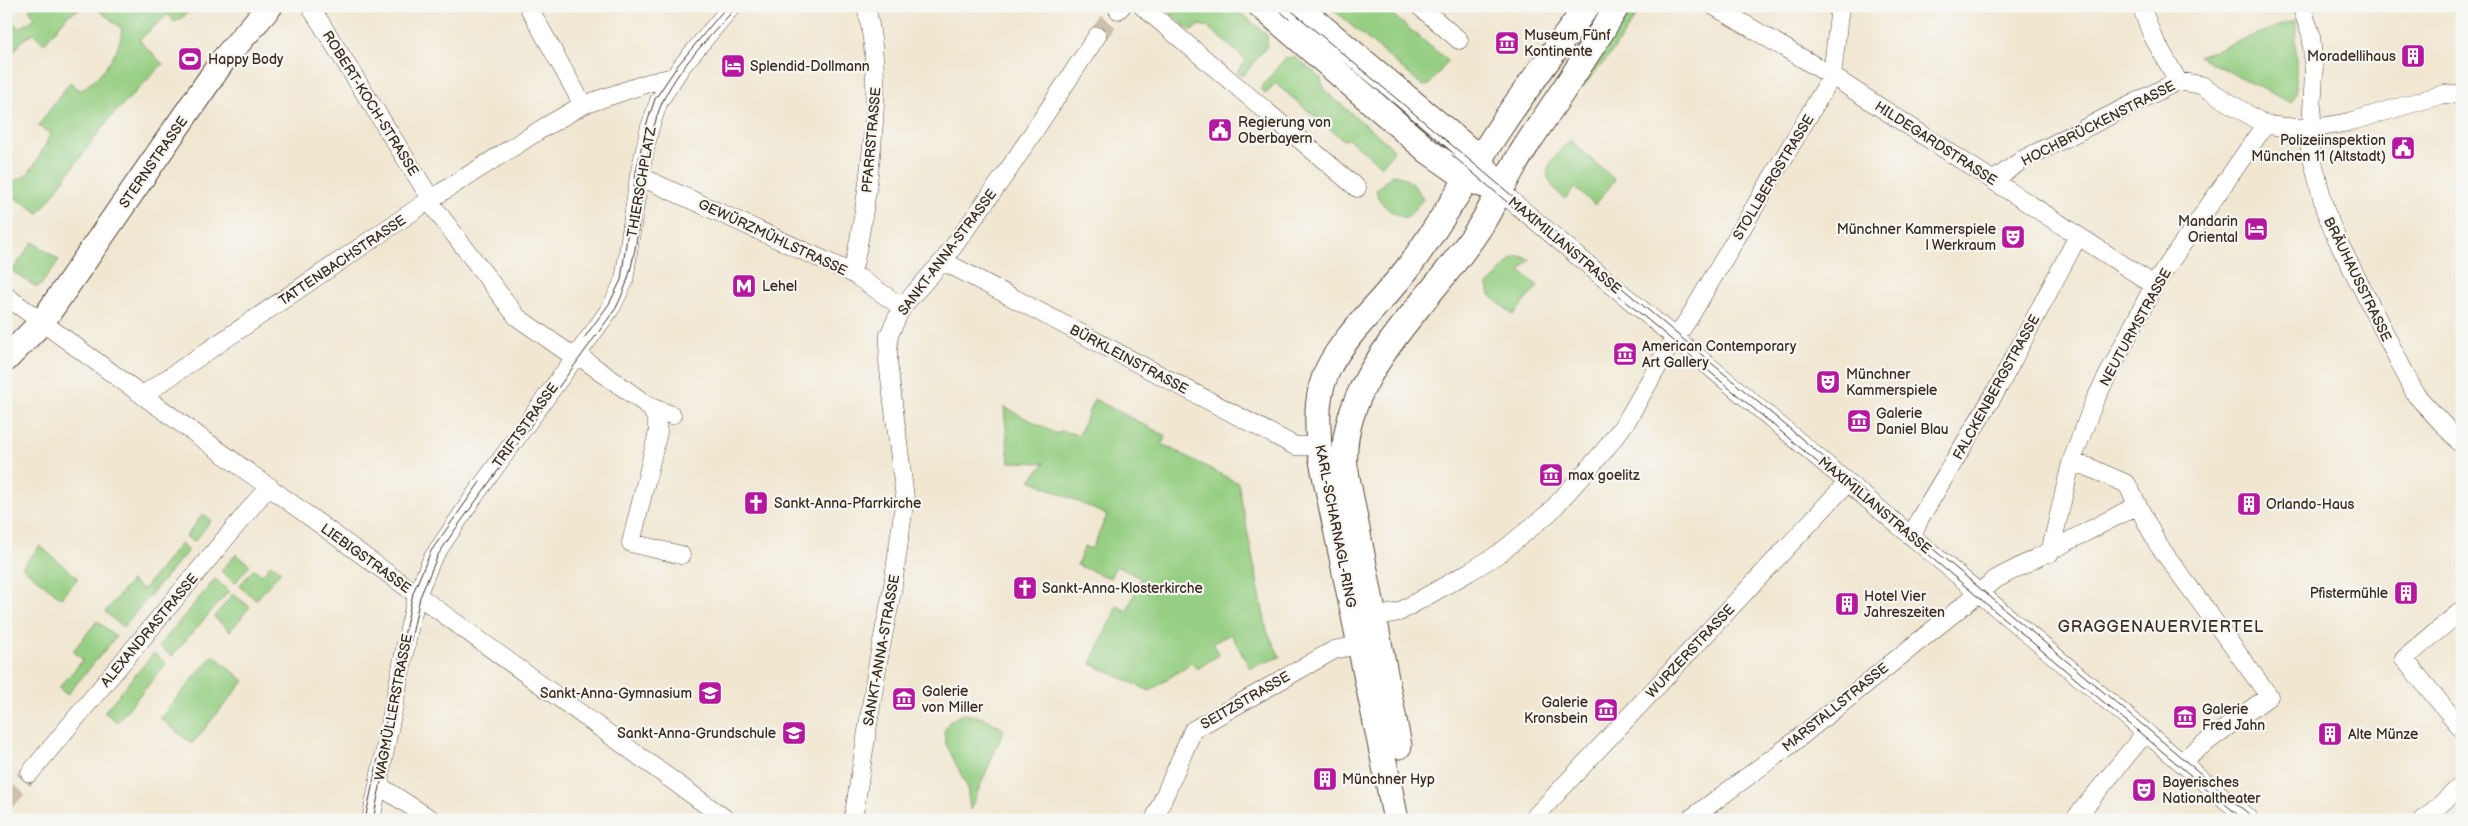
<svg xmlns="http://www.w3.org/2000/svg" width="2468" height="826" font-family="'Balsamiq Sans',sans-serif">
<rect width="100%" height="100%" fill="#f6f6f2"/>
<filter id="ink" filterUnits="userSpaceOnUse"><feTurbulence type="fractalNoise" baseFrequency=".02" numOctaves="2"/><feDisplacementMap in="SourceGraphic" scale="10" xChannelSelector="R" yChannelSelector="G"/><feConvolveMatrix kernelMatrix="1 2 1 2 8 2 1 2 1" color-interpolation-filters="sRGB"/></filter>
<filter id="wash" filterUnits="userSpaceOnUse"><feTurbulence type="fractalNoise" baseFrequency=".0096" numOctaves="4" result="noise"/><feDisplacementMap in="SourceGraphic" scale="20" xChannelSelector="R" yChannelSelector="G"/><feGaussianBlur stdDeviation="1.12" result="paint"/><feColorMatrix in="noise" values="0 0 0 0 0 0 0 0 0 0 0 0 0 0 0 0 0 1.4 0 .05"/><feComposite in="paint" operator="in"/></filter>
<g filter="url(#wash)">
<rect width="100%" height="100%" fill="#f1e7d1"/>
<path fill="#96cf83" stroke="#687c50" d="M33,6H85L68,15L44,44L33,33L23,40L6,62V14L19,29L35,18L29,9Z
M94,6H195L182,18L174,22L168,14L139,40L163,64L108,120L39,213L6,192C6,178 19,182 26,175C37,164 44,147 51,133L38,126L70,82L80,91C100,77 120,55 122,29Z
M1162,6H1233L1267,35V46L1243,76L1237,72L1246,60L1208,27L1200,25L1191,31Z
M1332,6H1382L1448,61L1429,85L1423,86L1332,9Z
M1635,6H1643L1609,56L1581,89L1578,87Z
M2296,20V94L2291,103L2198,56Z
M1295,57L1320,77L1325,91L1393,148V153L1381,166L1349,139L1343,140L1275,83L1266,94L1260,89L1285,58Z
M1570,140L1615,180L1595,205L1575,188L1565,199C1536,173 1547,165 1570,140Z
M1393,174C1405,175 1418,188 1423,199L1407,218C1393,215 1379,205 1376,190Z
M33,242L59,260L41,285L36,287L12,271Z
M1519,256L1530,259L1520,271L1538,286L1513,315L1490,295L1488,285L1512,259Z
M1094,399L1166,436L1162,444L1238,483L1267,631L1280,657L1250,668L1231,634L1213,643L1219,655L1197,669L1191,663L1150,691L1091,664L1117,606L1127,611L1141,578L1116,566L1110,578L1077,565L1085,546L1092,549L1107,515L1030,480L1045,463L1009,462L1004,407L1057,434L1061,431L1079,435Z
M203,514L211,520L196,540L192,541L186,536Z
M181,543L187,550L186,553L123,627L105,612L131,581L143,590Z
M40,546L78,578L61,598L22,567Z
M236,554L250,565L235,583L221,571Z
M271,564L281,571L256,600L239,586L254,569L262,575Z
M215,579L229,591L172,656L159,646Z
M233,594L250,607L230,631L214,617Z
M97,621L116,637L67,695L59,688L83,660L73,651Z
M154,653L166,664L117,722L104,712Z
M213,655L244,681L192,744L160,718Z
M962,714C977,715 992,720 1004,730L970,810L967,786L946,744L944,732L949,722Z"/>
</g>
<g filter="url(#ink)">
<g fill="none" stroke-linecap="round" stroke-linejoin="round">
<path stroke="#cdc1ad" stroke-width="18" stroke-dasharray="18 9" stroke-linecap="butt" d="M1097,36L1118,10
M6,801L30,773"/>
<defs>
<path id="street" d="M310,6L431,199
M528,6L583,105
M1142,6L1357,188
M1419,6L1459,40
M1714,6L1832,76L2154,285
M2141,6L2152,35L2178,81
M2301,6L2311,34L2314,73L2310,149L2325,210L2336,237L2416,395L2462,445
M1118,10L1122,6
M639,176L852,273L902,307
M1994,180L2022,160L2178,81L2201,85L2265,125L2310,129L2349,122L2444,94L2462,95
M1500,191L2250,820
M429,201L517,317L574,357
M943,261L1295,446H1319
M852,273C859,245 863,218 867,190C875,128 881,67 866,6
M6,296L727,820
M576,354L650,407L672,415
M143,395L431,199L543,128L583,105L648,83L674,77
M650,407L656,418L658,432L631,543L681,555
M2071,463L2086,466L2127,484L2157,543L2269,696L2181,761
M1912,537L1920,518L1999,386L2078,236
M2050,553L2071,463L2094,402L2154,285L2265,125
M2462,610L2404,659L2462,729
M1373,617L1399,612L1469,572L1500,553L1550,512L1604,451L1626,422L1666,352L1689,318L1832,76L1840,6
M30,773L269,486
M378,785L432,820
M371,820L409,629L417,595L432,559L475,495L600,323L612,306L624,281L639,176L650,127L659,101L681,67L732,6
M853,820L878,662L892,592L905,498L888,362L889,335L902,307L943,261L1007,172L1097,36
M1154,820L1193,730L1334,650L1359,645
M1532,820L1848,482
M1689,820L1790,745L1996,579L2136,506
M2074,820L2146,732
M2423,820L2462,785"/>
<path id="secondary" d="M1261,6L1428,151L1468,179L1484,185
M1297,6L1459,141L1480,160L1489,174
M6,359L42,322L224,59L270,6
M1399,746L1345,467C1337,377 1435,298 1479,228C1496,201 1509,172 1526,146C1557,99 1589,54 1617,6
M1396,820L1319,446C1317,419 1316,394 1328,369C1344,335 1387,297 1410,265C1443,220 1470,172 1501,126C1528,85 1559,46 1587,6"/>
</defs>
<use href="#street" stroke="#564639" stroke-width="19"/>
<use href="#secondary" stroke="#564639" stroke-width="27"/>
<use href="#street" stroke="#fff" stroke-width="18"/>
<use href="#secondary" stroke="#fff" stroke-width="25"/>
<path stroke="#3b2a1e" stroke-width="1" d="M1274,6L1289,19
M1286,6L2256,820
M1452,155L1521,214
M1592,273L2244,820
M584,338L609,304L621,280L636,172L646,126L655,99L678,65L727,6
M365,820L413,593L431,551L480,482
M373,820L420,597L438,555L452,534L616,308C646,250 637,178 657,116C670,74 709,39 737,6"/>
</g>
</g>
<defs>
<symbol id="museum-square" viewBox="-11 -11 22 22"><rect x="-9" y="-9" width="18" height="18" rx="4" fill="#b5179e" stroke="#f6f6f2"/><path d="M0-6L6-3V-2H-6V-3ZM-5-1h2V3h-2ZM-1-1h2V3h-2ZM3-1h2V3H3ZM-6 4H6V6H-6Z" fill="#fff"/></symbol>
<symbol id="building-square" viewBox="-11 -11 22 22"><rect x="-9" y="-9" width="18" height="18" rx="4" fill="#b5179e" stroke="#f6f6f2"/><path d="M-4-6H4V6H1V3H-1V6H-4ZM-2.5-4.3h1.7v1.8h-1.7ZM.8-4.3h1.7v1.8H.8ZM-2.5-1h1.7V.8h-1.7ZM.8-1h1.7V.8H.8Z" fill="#fff"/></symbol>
<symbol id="stadium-square" viewBox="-11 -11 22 22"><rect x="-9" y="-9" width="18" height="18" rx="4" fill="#b5179e" stroke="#f6f6f2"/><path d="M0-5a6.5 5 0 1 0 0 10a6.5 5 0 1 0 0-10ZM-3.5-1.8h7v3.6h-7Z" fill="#fff"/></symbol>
<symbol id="hotel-square" viewBox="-11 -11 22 22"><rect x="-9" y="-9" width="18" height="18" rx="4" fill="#b5179e" stroke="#f6f6f2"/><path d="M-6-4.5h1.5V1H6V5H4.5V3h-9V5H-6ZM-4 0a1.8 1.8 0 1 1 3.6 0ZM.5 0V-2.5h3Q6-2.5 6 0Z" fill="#fff"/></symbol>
<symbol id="civic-square" viewBox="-11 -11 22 22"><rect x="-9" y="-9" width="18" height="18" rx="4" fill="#b5179e" stroke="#f6f6f2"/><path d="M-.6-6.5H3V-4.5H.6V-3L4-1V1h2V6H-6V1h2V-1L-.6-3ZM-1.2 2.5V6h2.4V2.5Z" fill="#fff"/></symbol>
<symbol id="theatre-square" viewBox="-11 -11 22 22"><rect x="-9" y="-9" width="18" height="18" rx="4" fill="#b5179e" stroke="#f6f6f2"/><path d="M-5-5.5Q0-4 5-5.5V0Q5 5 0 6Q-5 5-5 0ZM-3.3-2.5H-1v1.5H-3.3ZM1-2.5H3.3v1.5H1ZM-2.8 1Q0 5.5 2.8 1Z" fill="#fff"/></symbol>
<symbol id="metro-square" viewBox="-11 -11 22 22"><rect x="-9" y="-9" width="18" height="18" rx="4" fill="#b5179e" stroke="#f6f6f2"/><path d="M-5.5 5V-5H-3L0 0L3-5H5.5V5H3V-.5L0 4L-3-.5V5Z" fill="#fff"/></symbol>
<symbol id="church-square" viewBox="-11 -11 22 22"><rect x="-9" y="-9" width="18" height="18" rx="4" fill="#b5179e" stroke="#f6f6f2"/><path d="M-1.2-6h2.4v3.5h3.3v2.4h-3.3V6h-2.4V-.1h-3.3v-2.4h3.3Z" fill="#fff"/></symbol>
<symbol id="school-square" viewBox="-11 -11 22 22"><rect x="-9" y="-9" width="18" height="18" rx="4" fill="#b5179e" stroke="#f6f6f2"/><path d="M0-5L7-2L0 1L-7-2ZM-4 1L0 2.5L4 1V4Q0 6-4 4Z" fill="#fff"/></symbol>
</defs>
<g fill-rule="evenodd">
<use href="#museum-square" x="1493" y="29" width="28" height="28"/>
<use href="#building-square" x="2399" y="42" width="28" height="28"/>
<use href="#stadium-square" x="176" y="45" width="28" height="28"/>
<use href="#hotel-square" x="719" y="52" width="28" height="28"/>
<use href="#civic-square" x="1206" y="116" width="28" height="28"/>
<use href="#civic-square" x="2389" y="134" width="28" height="28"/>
<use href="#hotel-square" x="2242" y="215" width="28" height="28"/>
<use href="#theatre-square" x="1999" y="223" width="28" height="28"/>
<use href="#metro-square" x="730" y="272" width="28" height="28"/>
<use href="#museum-square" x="1611" y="340" width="28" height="28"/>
<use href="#theatre-square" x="1814" y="368" width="28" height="28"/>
<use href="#museum-square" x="1845" y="407" width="28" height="28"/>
<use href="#museum-square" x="1537" y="461" width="28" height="28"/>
<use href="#church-square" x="742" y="489" width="28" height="28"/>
<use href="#building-square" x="2235" y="490" width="28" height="28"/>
<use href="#church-square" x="1011" y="574" width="28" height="28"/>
<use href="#building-square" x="2392" y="579" width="28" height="28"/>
<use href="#building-square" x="1833" y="590" width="28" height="28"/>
<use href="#school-square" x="696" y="679" width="28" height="28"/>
<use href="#museum-square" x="890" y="685" width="28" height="28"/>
<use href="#museum-square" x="1592" y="696" width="28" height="28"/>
<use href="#museum-square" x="2171" y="703" width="28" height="28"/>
<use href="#school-square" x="780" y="719" width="28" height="28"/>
<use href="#building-square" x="2316" y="720" width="28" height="28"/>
<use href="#building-square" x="1311" y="765" width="28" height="28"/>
<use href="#theatre-square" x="2130" y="776" width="28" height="28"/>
</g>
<g text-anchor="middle" stroke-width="4.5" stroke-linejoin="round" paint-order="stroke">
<g font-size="14" fill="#3b2a1e" stroke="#f6f6f2" text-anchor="start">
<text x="1524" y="40">Museum Fünf<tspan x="1524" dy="16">Kontinente</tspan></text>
<text x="2396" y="61" text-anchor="end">Moradellihaus</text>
<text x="208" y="64">Happy Body</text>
<text x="750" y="71">Splendid-Dollmann</text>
<text x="1238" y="127">Regierung von<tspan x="1238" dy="16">Oberbayern</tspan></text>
<text x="2386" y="145" text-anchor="end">Polizeiinspektion<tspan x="2386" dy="16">München 11 (Altstadt)</tspan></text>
<text x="2238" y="226" text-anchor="end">Mandarin<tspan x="2238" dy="16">Oriental</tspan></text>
<text x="1996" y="234" text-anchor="end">Münchner Kammerspiele<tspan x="1996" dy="16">| Werkraum</tspan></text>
<text x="762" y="291">Lehel</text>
<text x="1642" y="351">American Contemporary<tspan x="1642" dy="16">Art Gallery</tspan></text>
<text x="1846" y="379">Münchner<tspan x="1846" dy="16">Kammerspiele</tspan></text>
<text x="1876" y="418">Galerie<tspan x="1876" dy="16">Daniel Blau</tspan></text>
<text x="1568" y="480">max goelitz</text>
<text x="774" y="508">Sankt-Anna-Pfarrkirche</text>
<text x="2266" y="509">Orlando-Haus</text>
<text x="1042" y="593">Sankt-Anna-Klosterkirche</text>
<text x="2388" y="598" text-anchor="end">Pfistermühle</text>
<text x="1864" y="601">Hotel Vier<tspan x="1864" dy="16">Jahreszeiten</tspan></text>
<text x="922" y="696">Galerie<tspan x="922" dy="16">von Miller</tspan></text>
<text x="692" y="698" text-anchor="end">Sankt-Anna-Gymnasium</text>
<text x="1588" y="707" text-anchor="end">Galerie<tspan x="1588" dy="16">Kronsbein</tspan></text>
<text x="2202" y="714">Galerie<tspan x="2202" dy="16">Fred Jahn</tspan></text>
<text x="776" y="738" text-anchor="end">Sankt-Anna-Grundschule</text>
<text x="2348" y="739">Alte Münze</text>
<text x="1342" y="784">Münchner Hyp</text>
<text x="2162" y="787">Bayerisches<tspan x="2162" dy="16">Nationaltheater</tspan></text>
</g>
<g font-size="14" fill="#3b2a1e" stroke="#f6f6f2">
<text transform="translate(371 103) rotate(58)" y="5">ROBERT-KOCH-STRASSE</text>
<text transform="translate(2098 123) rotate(-27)" y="5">HOCHBRÜCKENSTRASSE</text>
<text transform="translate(871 140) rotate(-85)" y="5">PFARRSTRASSE</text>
<text transform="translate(1936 143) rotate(33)" y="5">HILDEGARDSTRASSE</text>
<text transform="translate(153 162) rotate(-55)" y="5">STERNSTRASSE</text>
<text transform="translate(1773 177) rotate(-59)" y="5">STOLLBERGSTRASSE</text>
<text transform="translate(641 182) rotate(-80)" y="5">THIERSCHPLATZ</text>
<text transform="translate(773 237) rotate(25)" y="5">GEWÜRZMÜHLSTRASSE</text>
<text transform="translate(1565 245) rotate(40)" y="5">MAXIMILIANSTRASSE</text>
<text transform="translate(947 252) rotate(-53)" y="5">SANKT-ANNA-STRASSE</text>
<text transform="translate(342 260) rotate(-34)" y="5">TATTENBACHSTRASSE</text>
<text transform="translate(2358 279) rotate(64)" y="5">BRÄUHAUSSTRASSE</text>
<text transform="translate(2135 327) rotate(-61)" y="5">NEUTURMSTRASSE</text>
<text transform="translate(1129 359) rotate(28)" y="5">BÜRKLEINSTRASSE</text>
<text transform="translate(1996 387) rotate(-61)" y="5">FALCKENBERGSTRASSE</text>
<text transform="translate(525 425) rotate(-54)" y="5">TRIFTSTRASSE</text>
<text transform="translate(1875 505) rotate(40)" y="5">MAXIMILIANSTRASSE</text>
<text transform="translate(1336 526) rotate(79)" y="5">KARL-SCHARNAGL-RING</text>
<text transform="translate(366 558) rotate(36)" y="5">LIEBIGSTRASSE</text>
<text transform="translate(149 630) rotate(-50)" y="5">ALEXANDRASTRASSE</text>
<text transform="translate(881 650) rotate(-80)" y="5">SANKT-ANNA-STRASSE</text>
<text transform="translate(1690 651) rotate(-47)" y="5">WURZERSTRASSE</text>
<text transform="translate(1245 700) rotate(-30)" y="5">SEITZSTRASSE</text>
<text transform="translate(393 707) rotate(-79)" y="5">WAGMÜLLERSTRASSE</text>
<text transform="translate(1835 707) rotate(-39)" y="5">MARSTALLSTRASSE</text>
</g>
<g font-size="16" letter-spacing="1" fill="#3b2a1e" stroke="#f6f6f2">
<text x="2161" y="632">GRAGGENAUERVIERTEL</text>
</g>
</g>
<rect width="2468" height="826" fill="none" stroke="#f6f6f2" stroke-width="25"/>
</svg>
